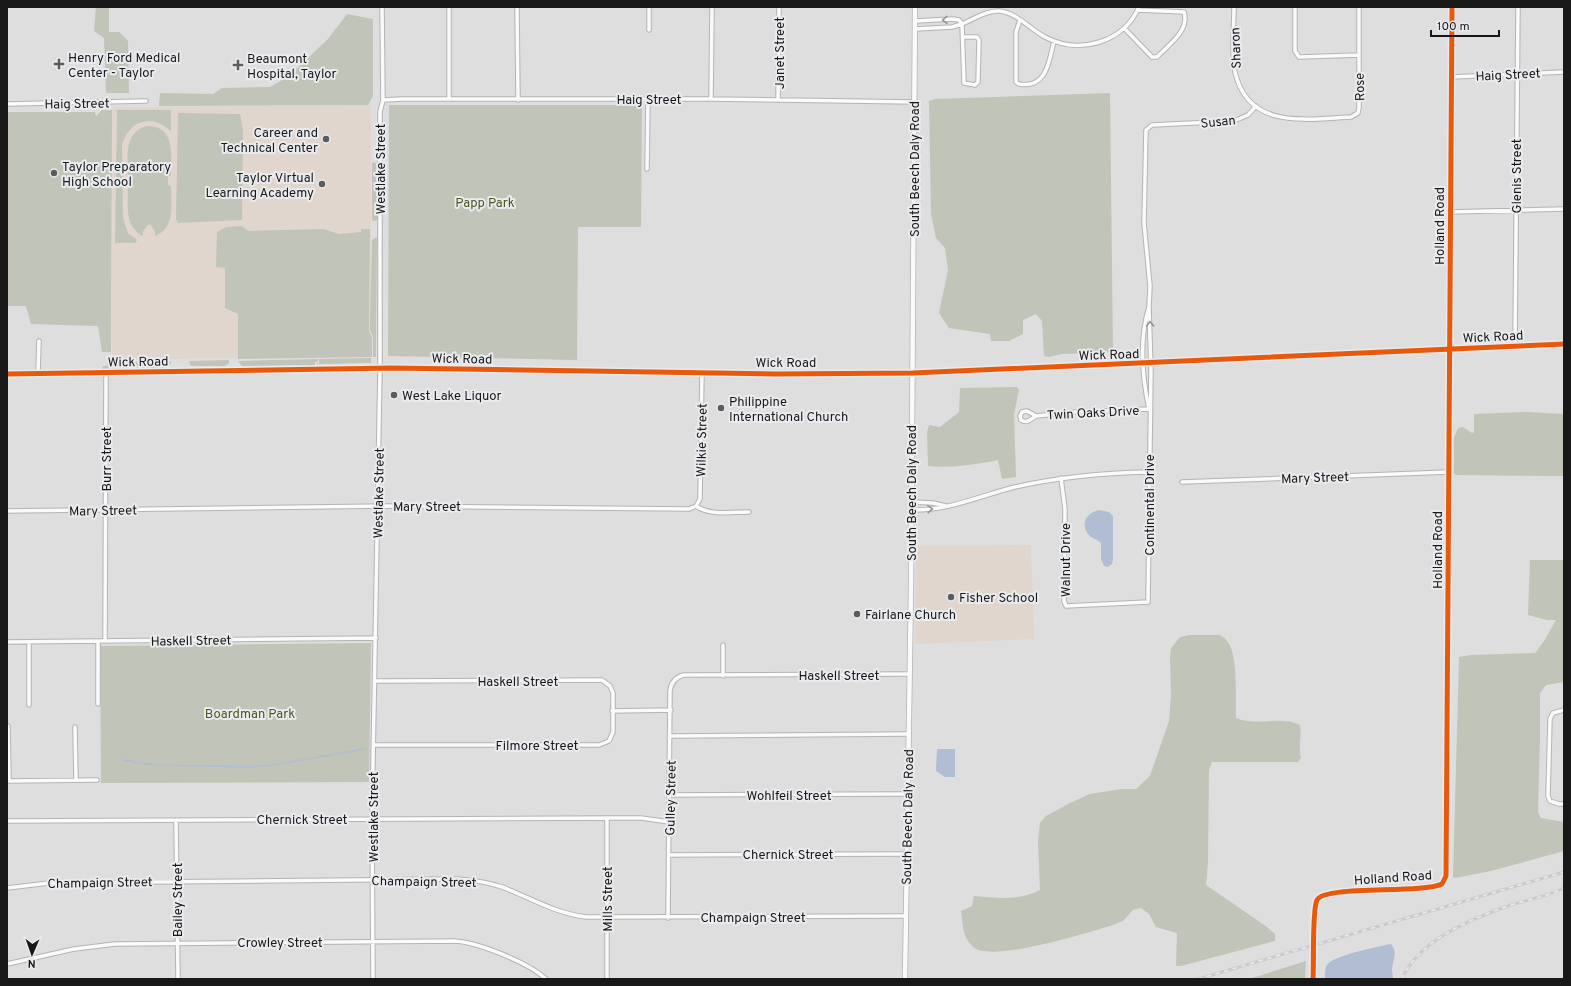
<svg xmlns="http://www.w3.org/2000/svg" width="1571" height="986" font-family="Overpass,sans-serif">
<rect width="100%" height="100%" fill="#dededf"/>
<path fill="#e1d6ce" d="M371,105V356L112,360V107Z
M1031,545L1034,639L915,644L916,546Z"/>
<path fill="#c1c4b8" d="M96,7H109V32H119L128,41L129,93H106L104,38L94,31Z
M347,14L373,19V96L368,105L159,106L160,93L213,94L222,88L270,87L289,76L328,39Z
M1110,93L1113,352L1062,354L1049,357L1044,356L1042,321L1036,314L1023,320V334L1009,341H991L990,334L949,328L939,313L948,270L945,248L936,238L931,214L929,101L935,99Z
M389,105H642L641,227H578L577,360L388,356Z
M102,110H112L111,352H102L98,326L31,324L26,306H7V112H95L96,116Z
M117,110H171V131C152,113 129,120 122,145L123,218L128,233L137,240L135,243H115Z
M178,113L240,114L243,131L242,220L178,223L176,219Z
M148,126C176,127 171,155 171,176H168V185L171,186C171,203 176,228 155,236V232L151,225H148L143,231V236C124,227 128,205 128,187H131V177H128C128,158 123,131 148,126Z
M373,162L377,164V220L374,221L372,220V163Z
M242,226L248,231L324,229L339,234L361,232V229H370L369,319V331L372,337V357L238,359V314L225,308V268L216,267L217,232L226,227Z
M377,237L376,357H373V337L370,330V320L372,240Z
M371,358V363L316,364L319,363V359Z
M318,359V362H315V365L242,366L238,361Z
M229,360V363L225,366H193L190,365L189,361Z
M171,361V364L165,368L139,367L102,370L103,366H107V363Z
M1017,387L1019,390L1014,414L1016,477L1002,479L998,460C975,465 950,468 928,466L927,432L929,425L940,427L959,412L960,388Z
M1527,412L1564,414V476L1456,475L1454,473V438L1458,428L1463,427L1472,433L1474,432V414Z
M1530,560H1564V682L1546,685L1540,693V737L1538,812L1541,818L1564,822V851L1491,871L1455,878L1453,877L1459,657L1470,655L1535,653L1544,641L1556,620H1547L1528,615Z
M1189,635H1220C1223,637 1226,639 1227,641C1239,655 1235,700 1236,718C1256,727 1281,715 1300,725C1302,736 1298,747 1301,758L1298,762H1212L1209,770L1208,863L1206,885L1267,927L1275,934V941L1181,966H1176L1177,933L1156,927L1149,914L1141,908L1133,910L1123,921L1110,926C1085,933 992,963 973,947C962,937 963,924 961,911L972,906L974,896C996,898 1020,901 1040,890L1038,841L1040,823L1046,816L1070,803L1090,794L1122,789H1136L1150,776L1169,721L1171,695L1170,658L1171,648L1180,637Z
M371,643L369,782L101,783L100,646Z
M1306,961L1305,979H1249Z"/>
<path fill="#b1bdd3" d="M1099,510L1109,512L1113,516V559L1112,564L1108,567L1104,566L1101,559V543C1097,539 1093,539 1090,536C1079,525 1086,513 1099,510Z
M937,749H955V777H945L936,771Z
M1391,944C1398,952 1393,960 1392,969C1392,972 1393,976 1393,979H1325C1325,973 1324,966 1330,962C1342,954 1376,947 1391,944Z"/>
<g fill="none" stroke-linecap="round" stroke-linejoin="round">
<path stroke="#b1bdd3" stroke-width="1.5" d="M123,760L155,765L251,767L273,765L364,749"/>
<defs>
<path id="minor" d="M517,7L518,100
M649,7V30
M1234,7C1234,26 1231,54 1235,72C1248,130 1306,119 1351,117L1358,113L1359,108V7
M1295,7V51L1299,57L1359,55
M1020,20L1016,32V82L1019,84C1047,89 1049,61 1054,41
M1124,28L1152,57H1157C1168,45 1190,31 1184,12L1138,10
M915,29L952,27L962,24L959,20L953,19L915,21
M963,37H977L979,40L978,82L975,85L964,83L962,24C974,19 987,10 1000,11C1017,13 1030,29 1045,37C1079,55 1123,43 1139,7
M1451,77L1564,72
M449,99V7
M711,99L712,7
M778,99L779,7
M383,100L402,99H711L915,102
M7,104L146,101
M647,169L648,99
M1450,212L1564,209
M1149,307L1150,286L1144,223L1146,130L1152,125L1234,121L1248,115L1256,106
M1515,346L1518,7
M38,373L39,341
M1036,416C1031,419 1027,424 1021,420L1020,416L1022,412L1027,411L1036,416L1076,412L1149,409
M1061,478L1065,509L1064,601L1066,606L1148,602L1151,371L1149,307C1139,339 1142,376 1149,409
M1182,482L1449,472
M911,502L933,503L946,506
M696,506L700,499L702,372
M696,506C709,516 734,512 749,512
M911,510C948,511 979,496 1015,487C1059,477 1104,473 1149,472
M7,511L386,506L689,509L696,506
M105,641L106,373
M7,642L376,638
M29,642V705
M723,645V676
M98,704V641
M1564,710L1553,713L1550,719L1548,796L1550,801L1559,804H1564
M612,711L671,710
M8,726L9,781
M75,727L76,780
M671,736L908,734
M374,745H599L609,741L613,732V693L610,686L602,680L375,681
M7,781L97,780
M670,795L908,794
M607,818V979
M176,820L178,979
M7,821L607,818H641L669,822
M669,855L907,854
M7,888L49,883L457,879C472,880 487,882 502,887C531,898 554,913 586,917L906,916
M668,918L670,691C671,682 676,677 684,675L909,674
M7,964L74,949L115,944L454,941C478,942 529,963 546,979
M373,979L372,819L380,368V112L383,100L382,7
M1313,979C1314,965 1312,909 1317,900C1324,885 1421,894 1442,884L1446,876L1452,7"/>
<path id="tertiary" d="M7,374L393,368L776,374L913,373L1564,344
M905,979L911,588L915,7"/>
</defs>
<use href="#minor" stroke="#b4b4b5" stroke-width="5.5"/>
<use href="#tertiary" stroke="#b4b4b5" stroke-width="6"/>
<use href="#minor" stroke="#fafafa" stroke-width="3.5"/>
<use href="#tertiary" stroke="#fafafa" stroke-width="4.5"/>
<defs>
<path id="rail" d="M1198,979L1564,872
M1402,979C1418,941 1469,920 1505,907C1525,900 1546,897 1564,888"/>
</defs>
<use href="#rail" stroke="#cbcbcc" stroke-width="3"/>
<use href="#rail" stroke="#eaebee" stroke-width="1.5" stroke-dasharray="4.5" stroke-linecap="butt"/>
<defs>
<path id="cycleway" d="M7,374L393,368L776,374L913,373L1564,344
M1313,979C1314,965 1312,909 1317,900C1324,885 1421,894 1442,884L1446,876L1452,7"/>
</defs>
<use href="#cycleway" stroke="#eaebee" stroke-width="8"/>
<use href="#cycleway" stroke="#e8590c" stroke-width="5"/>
</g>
<defs><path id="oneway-chevron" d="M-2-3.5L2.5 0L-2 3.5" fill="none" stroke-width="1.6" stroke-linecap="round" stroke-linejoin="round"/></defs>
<g stroke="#949495">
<use href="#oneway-chevron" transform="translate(945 20) rotate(178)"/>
<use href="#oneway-chevron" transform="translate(1150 324) rotate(-92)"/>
<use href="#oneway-chevron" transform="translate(930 509) rotate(-4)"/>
</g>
<g fill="#5d5d5e" stroke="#eaebee" stroke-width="1.5">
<path d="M57 58h4v4h4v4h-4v4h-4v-4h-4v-4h4z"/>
<path d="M236 59h4v4h4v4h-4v4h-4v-4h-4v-4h4z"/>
<circle cx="326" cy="139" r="4"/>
<circle cx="54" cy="173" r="4"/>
<circle cx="322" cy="184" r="4"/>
<circle cx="394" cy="395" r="4"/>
<circle cx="721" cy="408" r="4"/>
<circle cx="951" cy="597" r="4"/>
<circle cx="857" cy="614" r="4"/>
</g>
<g text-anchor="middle" stroke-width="4" stroke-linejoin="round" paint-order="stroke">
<g font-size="13" fill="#181819" stroke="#eaebee">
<text transform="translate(1235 48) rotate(-92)" y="5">Sharon</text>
<text transform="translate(779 53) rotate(-90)" y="5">Janet Street</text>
<text transform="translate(1508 74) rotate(-3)" y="5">Haig Street</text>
<text transform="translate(1359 87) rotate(-91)" y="5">Rose</text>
<text x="649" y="104">Haig Street</text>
<text transform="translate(77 103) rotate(-1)" y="5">Haig Street</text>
<text transform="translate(1218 121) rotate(-6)" y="5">Susan</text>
<text transform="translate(380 169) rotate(-90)" y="5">Westlake Street</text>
<text transform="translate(914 169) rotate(-90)" y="5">South Beech Daly Road</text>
<text transform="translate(1516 176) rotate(-90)" y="5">Glenis Street</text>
<text transform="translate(1439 226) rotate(-90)" y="5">Holland Road</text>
<text transform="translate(1493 336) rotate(-3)" y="5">Wick Road</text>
<text transform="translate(1109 354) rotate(-2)" y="5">Wick Road</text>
<text transform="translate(462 358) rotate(1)" y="5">Wick Road</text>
<text transform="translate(138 361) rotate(-1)" y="5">Wick Road</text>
<text x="786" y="367">Wick Road</text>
<text transform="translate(1093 412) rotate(-3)" y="5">Twin Oaks Drive</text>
<text transform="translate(701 440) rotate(-89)" y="5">Wilkie Street</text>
<text transform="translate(106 459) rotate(-90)" y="5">Burr Street</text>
<text transform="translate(1315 477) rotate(-2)" y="5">Mary Street</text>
<text transform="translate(378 493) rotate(-89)" y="5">Westlake Street</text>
<text transform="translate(911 493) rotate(-90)" y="5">South Beech Daly Road</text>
<text transform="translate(1149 505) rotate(-90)" y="5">Continental Drive</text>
<text x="427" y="511">Mary Street</text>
<text transform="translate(103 510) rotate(-1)" y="5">Mary Street</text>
<text transform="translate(1437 550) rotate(-90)" y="5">Holland Road</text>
<text transform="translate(1065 560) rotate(-90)" y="5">Walnut Drive</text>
<text transform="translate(191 640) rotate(-1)" y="5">Haskell Street</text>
<text x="839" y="680">Haskell Street</text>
<text x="518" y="686">Haskell Street</text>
<text x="537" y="750">Filmore Street</text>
<text x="789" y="800">Wohlfeil Street</text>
<text transform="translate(670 798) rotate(-89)" y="5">Gulley Street</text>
<text transform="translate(373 817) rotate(-90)" y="5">Westlake Street</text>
<text transform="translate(907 817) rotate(-89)" y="5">South Beech Daly Road</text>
<text x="302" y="824">Chernick Street</text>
<text x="788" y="859">Chernick Street</text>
<text transform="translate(1393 877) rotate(-4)" y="5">Holland Road</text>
<text transform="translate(424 881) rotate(1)" y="5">Champaign Street</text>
<text transform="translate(100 882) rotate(-1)" y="5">Champaign Street</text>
<text transform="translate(607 899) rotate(-90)" y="5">Mills Street</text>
<text transform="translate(177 900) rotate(-90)" y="5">Bailey Street</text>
<text x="753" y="922">Champaign Street</text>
<text x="280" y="947">Crowley Street</text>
</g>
<g font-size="13" fill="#181819" stroke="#eaebee" text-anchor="start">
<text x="68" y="62">Henry Ford Medical<tspan x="68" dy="15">Center - Taylor</tspan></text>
<text x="247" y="63">Beaumont<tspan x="247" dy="15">Hospital, Taylor</tspan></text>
<text x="318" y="137" text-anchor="end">Career and<tspan x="318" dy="15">Technical Center</tspan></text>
<text x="62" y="171">Taylor Preparatory<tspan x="62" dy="15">High School</tspan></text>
<text x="314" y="182" text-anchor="end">Taylor Virtual<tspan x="314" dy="15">Learning Academy</tspan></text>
<text x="402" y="400">West Lake Liquor</text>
<text x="729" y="406">Philippine<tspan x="729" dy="15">International Church</tspan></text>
<text x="959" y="602">Fisher School</text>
<text x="865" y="619">Fairlane Church</text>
</g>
<g font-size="13" fill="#4b551e" stroke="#eaebee">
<text x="485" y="207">Papp Park</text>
<text x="250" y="718">Boardman Park</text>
</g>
</g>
<rect width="1571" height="986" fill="none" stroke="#181819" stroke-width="16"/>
<g transform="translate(32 954) rotate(182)" stroke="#eaebee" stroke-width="3" paint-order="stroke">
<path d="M0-3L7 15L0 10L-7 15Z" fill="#181819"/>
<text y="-6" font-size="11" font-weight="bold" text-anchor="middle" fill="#181819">N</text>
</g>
<path d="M1431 30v6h68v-6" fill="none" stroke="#181819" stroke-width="2"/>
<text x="1437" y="30" font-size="12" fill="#181819" stroke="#eaebee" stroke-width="3" paint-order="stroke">100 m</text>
</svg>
